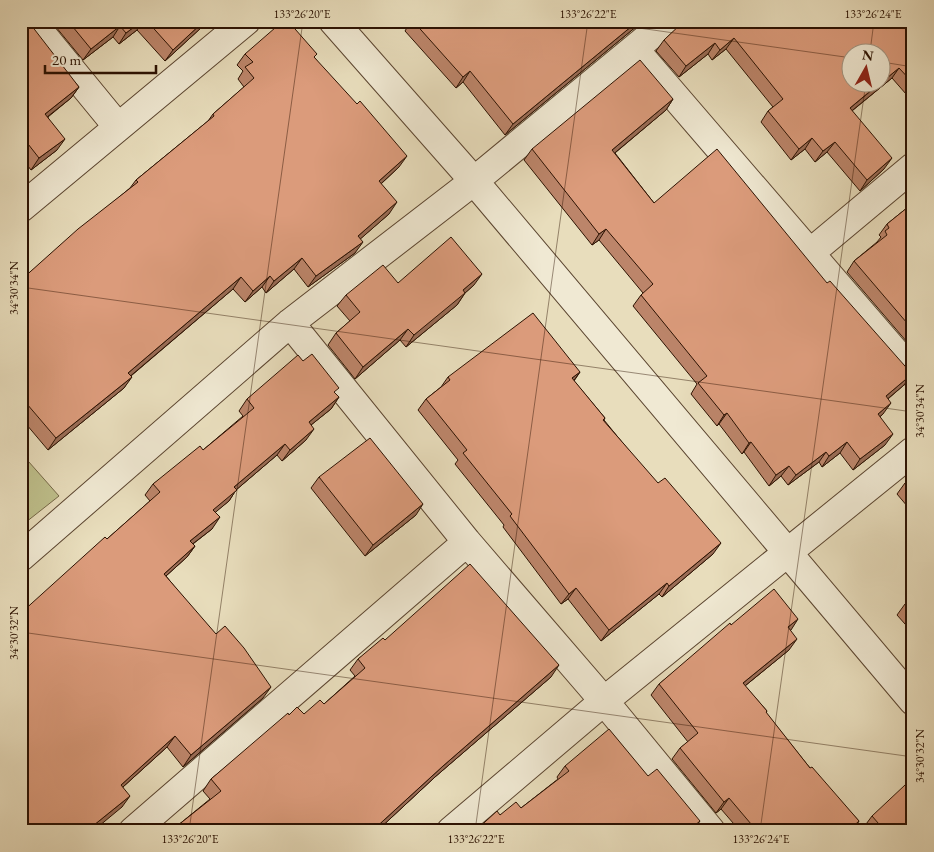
<svg xmlns="http://www.w3.org/2000/svg" width="934" height="852" font-family="'EB Garamond',serif">
<rect width="100%" height="100%" fill="#e8ddbc"/>
<filter id="stains"><feTurbulence type="fractalNoise" baseFrequency=".004" numOctaves="4"/><feColorMatrix values="0 0 0 0 .2 0 0 0 0 .09 0 0 0 0 .02 0 0 0 .5 -.17"/></filter>
<radialGradient id="worn" r=".72"><stop offset=".6" stop-color="#630" stop-opacity="0"/><stop offset="1" stop-color="#630" stop-opacity=".3"/></radialGradient>
<path fill="#bebf8b" stroke="#756846" d="M21,453L59,496L21,526Z"/>
<g fill="none" stroke-linecap="round" stroke-linejoin="round">
<defs>
<path id="street" d="M31,21L118,127
M333,21L474,181L913,701
M635,50L913,373
M21,208L246,21
M810,253L913,167
M290,323L467,542L604,701L711,831
M21,557L290,323L474,181L668,21
M133,831L467,542
M451,831L604,701L913,451"/>
</defs>
<use href="#street" stroke="#5b4530" stroke-width="30"/>
<use href="#street" stroke="#f0e9d3" stroke-width="28"/>
</g>
<path fill="#bc856a" stroke="#2c1202" d="M21,21L79,87L71,98L48,117L57,150L31,170L21,157Z
M51,21H206L202,27L165,61L137,30L119,44L113,37L83,60Z
M411,21H643L505,135L463,82L456,88L405,31Z
M683,21H913V102L892,78L852,111L884,169L860,191L827,152L815,162L805,149L791,160L761,122L768,111L773,107L726,49L712,60L708,54L679,77L656,51L664,40L683,23Z
M245,54L314,57L399,167L381,184L389,214L360,239L355,253L308,287L294,269L266,293L262,287L245,302L233,289L131,376L124,388L48,450L21,418V280L130,188L136,180L208,121L213,114L244,87L238,79L243,71L237,65Z
M673,99L666,110L615,153L654,203L904,385L888,399L883,414L880,417L885,445L853,470L840,453L822,467L819,462L788,485L781,476L769,486L744,452L742,454L719,424L717,426L691,394L697,384L633,306L641,295L643,293L599,240L592,245L524,160L532,149Z
M913,203V349L847,272L854,261L877,242L881,237L879,235L887,224Z
M398,283L474,285L465,293L457,305L406,347L400,340L355,379L328,345L336,333L350,321L337,306L346,295Z
M303,361L339,397L331,409L311,425L306,440L282,461L277,455L236,490L229,501L215,512L212,529L193,544L195,546L187,557L166,576L263,698L183,767L167,747L123,787L122,807L21,831L107,539L150,501L145,495L153,484L203,450L243,416L239,411L247,399Z
M580,372L574,381L605,418L604,420L713,554L662,597L659,594L601,641L568,599L561,604L503,527L504,525L455,464L458,460L418,410L426,399L441,387L448,377Z
M913,476V513L897,494L905,483Z
M319,477L416,515L365,556L311,488Z
M913,597V633L897,615L905,604Z
M731,625L790,630L789,650L745,686L767,711L766,713L810,768L859,821L852,831H740L721,809L716,813L672,759L680,748L688,742L651,695L659,684Z
M385,640L551,677L435,777L377,831H173L177,826L210,799L203,791L211,779L289,715L304,714L324,704L355,676L350,670L358,659Z
M565,766L693,831L500,815L521,808L558,779L557,777Z
M872,816L913,831H861Z"/>
<path fill="#996c56" stroke="#2c1202" d="M142,21H143L137,30L119,44L126,33Z
M204,21H206L202,27L165,61L173,50Z
M638,21H643L505,135L513,124Z
M120,26L113,37L83,60L91,49Z
M734,38L726,49L712,60L720,50Z
M715,43L708,54L679,77L686,66Z
M899,68L892,78L843,118L850,108Z
M470,71L463,82L456,88L463,77Z
M79,87L71,98L37,125L45,114Z
M673,99L666,110L605,161L612,150Z
M812,138L805,149L791,160L799,149Z
M65,139L57,150L31,170L39,158Z
M835,142L827,152L815,162L823,151Z
M407,156L399,167L371,193L379,181Z
M892,158L884,169L860,191L867,180Z
M397,202L389,214L350,248L358,236Z
M606,229L599,240L592,245L599,234Z
M363,242L355,253L308,287L316,276Z
M302,258L294,269L266,293L274,281Z
M482,274L474,285L465,293L457,305L406,347L414,335L463,290Z
M270,276L262,287L245,302L253,291Z
M241,277L233,289L121,384L128,373Z
M408,329L400,340L355,379L363,367Z
M580,372L572,383V378Z
M912,374L904,385L878,407L886,396Z
M132,377L124,388L48,450L56,438Z
M339,397L331,409L301,433L309,422Z
M891,403L883,414L870,425L878,414Z
M727,413L719,424L717,426L724,415Z
M314,429L306,440L282,461L290,450Z
M893,434L885,445L853,470L860,459Z
M751,442L744,452L742,454L749,443Z
M847,442L840,453L822,467L829,456Z
M285,444L277,455L236,490L229,501L205,521L213,510L234,487Z
M826,452L819,462L788,485L796,475Z
M789,466L781,476L769,486L776,475Z
M423,504L416,515L365,556L373,545Z
M220,517L212,529L182,552L190,541Z
M721,543L713,554L662,597L669,586Z
M195,546L187,557L156,585L164,574Z
M667,583L659,594L601,641L609,630Z
M576,588L568,599L561,604L569,594Z
M798,619L791,630L780,638L788,627Z
M797,639L789,650L735,694L743,683Z
M559,665L551,677L435,777L377,831H372L443,766Z
M271,687L263,698L183,767L191,755Z
M175,736L167,747L113,796L121,785Z
M130,796L122,807L93,831L94,825Z
M729,798L721,809L716,813L724,802Z
M700,821L693,831H688Z
M859,821L852,831H848Z"/>
<path fill="#db9b7b" stroke="#2c1202" d="M21,21H28L79,87L45,114L65,139L39,158L21,135Z
M68,21H142L126,33L120,26L91,49Z
M147,21H204L173,50Z
M283,21H288L317,54L314,57L357,104L360,101L407,156L379,181L397,202L358,236L363,242L316,276L302,258L274,281L270,276L253,291L241,277L128,373L132,377L56,438L21,397V280L78,229L138,182L136,180L214,116L213,114L254,78L245,67L253,62L245,54Z
M413,21H638L513,124L470,71L463,77Z
M684,21H913V83L899,68L882,82V52H852V82H881L850,108L892,158L867,180L835,142L823,151L812,138L799,149L768,111L783,99L734,38L720,50L715,43L686,66L664,40Z
M640,60L673,99L612,150L654,203L717,149L827,283L830,281L912,374L886,396L891,403L878,414L893,434L860,459L847,442L829,456L826,452L796,475L789,466L776,475L751,442L749,443L727,413L724,415L698,383L707,376L641,295L653,284L606,229L599,234L532,149Z
M913,203V330L854,261L887,235L885,231L889,228L887,224Z
M451,237L482,274L463,290L465,293L414,335L408,329L363,367L336,333L360,312L346,295L383,265L398,283Z
M533,313L580,372L572,378L605,418L603,420L658,483L665,478L721,543L669,586L667,583L609,630L576,588L569,594L510,516L512,514L463,453L467,450L426,399L450,380L448,377Z
M312,354L339,388L334,392L339,397L309,422L314,429L290,450L285,444L234,487L237,490L213,510L220,517L190,541L195,546L164,574L216,634L225,626L244,648L271,687L191,755L175,736L121,785L130,796L94,825L100,831H21V613L105,537L107,539L160,492L153,484L200,446L203,450L254,408L247,399L298,355L303,361Z
M370,438L423,504L373,545L319,477Z
M913,476V493L905,483Z
M470,564L559,665L443,766L372,831H176L179,828L177,826L221,791L211,779L288,713L289,715L297,707L304,714L320,700L324,704L365,668L358,659L383,638L385,640Z
M774,589L798,619L788,627L797,639L743,683L767,711L766,712L810,768L812,767L859,821L848,831H757L729,798L724,802L680,748L698,733L659,684L730,623L731,625Z
M913,597V613L905,604Z
M609,729L648,776L657,769L700,821L688,831H475L497,811L500,815L516,802L521,808L569,771L565,766Z
M905,785L913,794V831H885L872,816Z"/>
<path fill="none" stroke="#2c1202" stroke-width="1" stroke-opacity="0.45" d="M589,21L852,58M870,52L874,21M882,62L913,67M21,287L913,412M21,632L913,757M189,831L303,21M475,831L588,21M760,831L866,82"/>
<rect width="934" height="852" fill="none" stroke="#e8ddbc" stroke-width="55"/>
<g transform="translate(866 68) rotate(8)"><circle r="24" fill="#f0e9d3" stroke="#a2937f"/>
<path d="M0-4L9 19L0 12L-9 19Z" fill="#8f2418"/>
<text y="-8" font-size="14" font-weight="bold" text-anchor="middle" fill="#2c1202">N</text>
</g>
<path d="M45 65v8h111v-8" fill="none" stroke="#2c1202" stroke-width="2.5"/>
<text x="52" y="65" font-size="15" fill="#2c1202" stroke="#f0e9d3" stroke-width="4" paint-order="stroke">20 m</text>
<rect x="28" y="28" width="878" height="796" fill="none" stroke="#2c1202" stroke-width="2"/>
<g font-size="12" text-anchor="middle" fill="#2c1202">
<text x="302" y="18">133°26'20"E</text>
<text x="588" y="18">133°26'22"E</text>
<text x="873" y="18">133°26'24"E</text>
<text transform="translate(14 288) rotate(-90)" y="4">34°30'34"N</text>
<text transform="translate(920 411) rotate(-90)" y="4">34°30'34"N</text>
<text transform="translate(14 633) rotate(-90)" y="4">34°30'32"N</text>
<text transform="translate(920 756) rotate(-90)" y="4">34°30'32"N</text>
<text x="190" y="843">133°26'20"E</text>
<text x="476" y="843">133°26'22"E</text>
<text x="761" y="843">133°26'24"E</text>
</g>
<rect width="100%" height="100%" filter="url(#stains)"/>
<rect width="100%" height="100%" fill="url(#worn)"/>
</svg>
